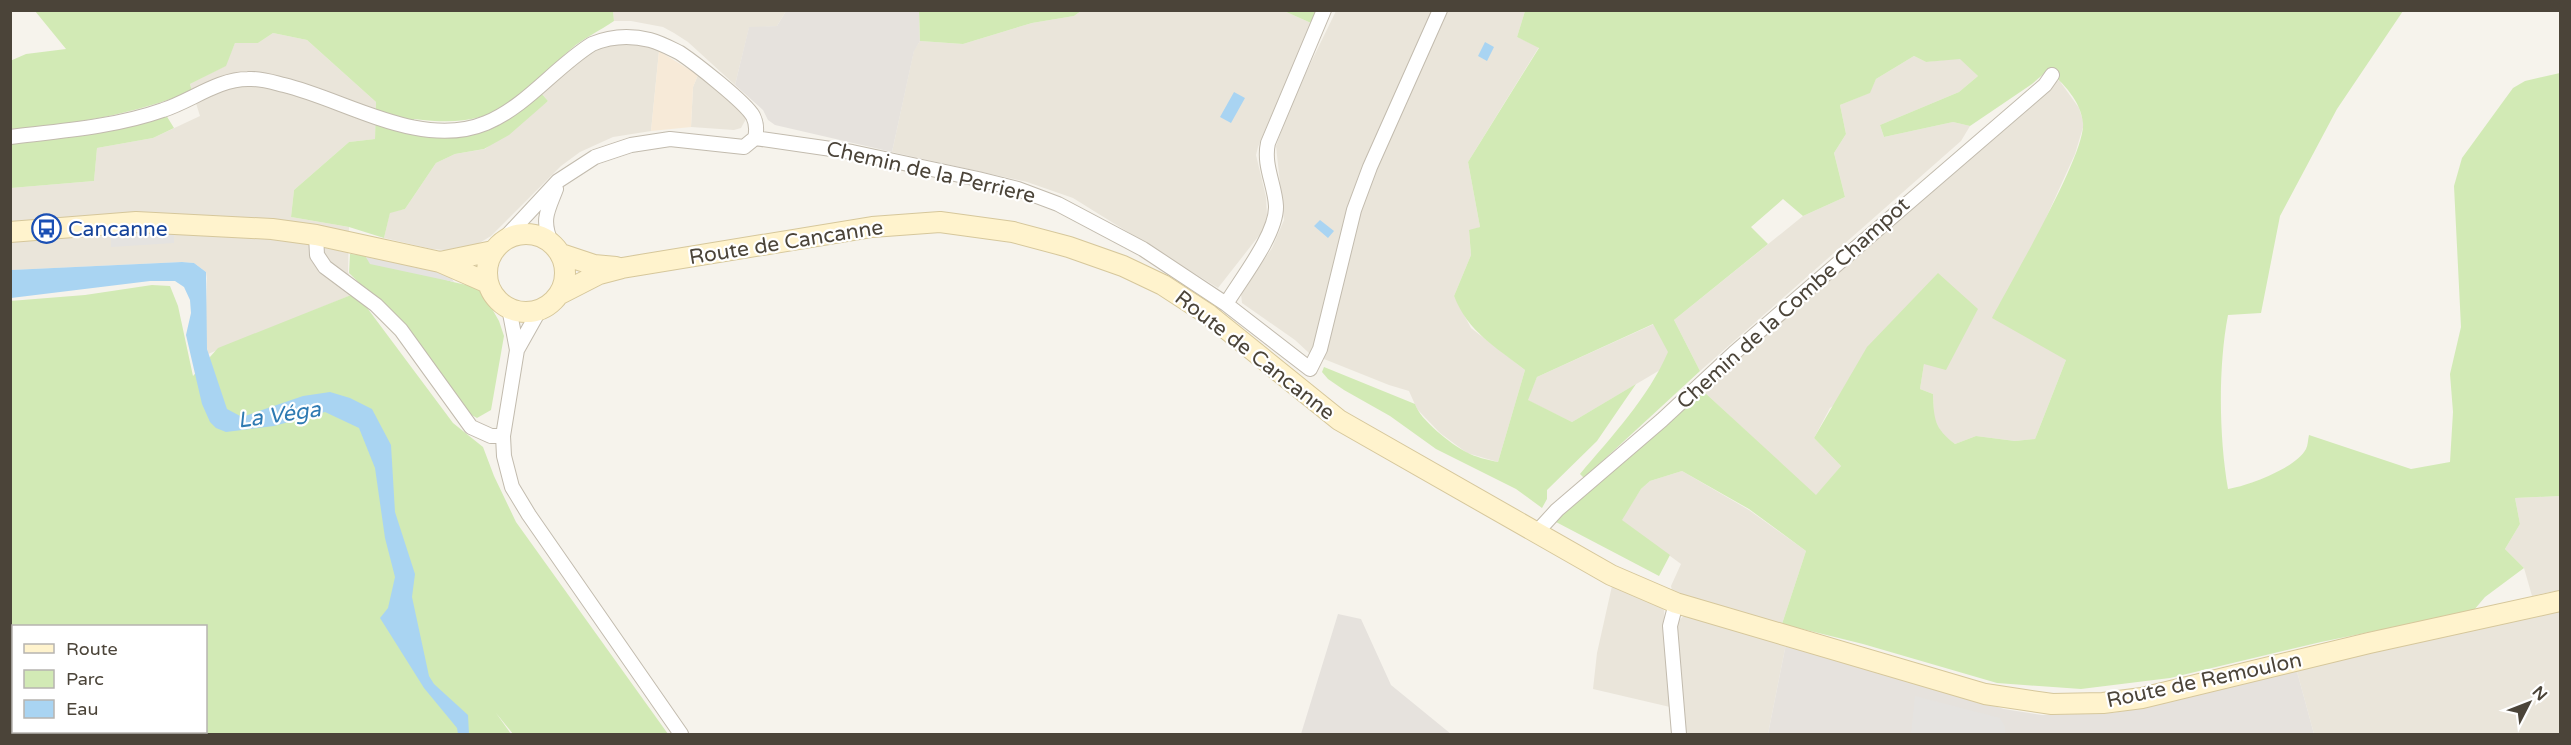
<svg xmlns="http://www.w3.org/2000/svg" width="2571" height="745" font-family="'Varela Round',sans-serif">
<rect width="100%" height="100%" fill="#f6f3ec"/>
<path fill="#eae5da" d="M613,11H786L777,26L749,28L735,85L688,42L674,33L663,27L631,21H614Z
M1081,11H1284L1311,23L1258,147L1256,155L1266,197L1267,215L1265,228L1218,288L1073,198L1027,182L892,152L914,50L920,41L963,44L1032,23L1074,16Z
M1336,11H1525L1517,37L1539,47L1468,162L1480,227L1469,231L1471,255L1454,296L1471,328L1525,370L1498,462L1467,453L1440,433L1417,409L1409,391L1389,385L1309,353L1295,340L1242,303L1241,294L1272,248L1284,220L1276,146L1293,99Z
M273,33L307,40L376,102L375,139L349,142L294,190L291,217L349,227L348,272L356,293L208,354L205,336L207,278L206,272L194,263L182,262L11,270V188L94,181L97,148L153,138L200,116L190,84L225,66L235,43H258Z
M605,43H639L659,51L651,131L613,137L580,152L561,166L491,236L476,245L455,251L432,249L384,238L390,212L405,209L436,163L455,154L485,149L548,101L541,93L577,60Z
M1914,56L1926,62L1961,58L1978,76L1959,92L1880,125L1884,137L1953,122L1970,126L1961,141L1700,371L1674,320L1803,216L1845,197L1834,153L1846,134L1840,105L1869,93L1876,79Z
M698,75L740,108L746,119L741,128L734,130L691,127L693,87Z
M2059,80L2079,108L2084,124L2075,154L2046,218L2066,360L2035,439L2015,441L1976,436L1955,444L1942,434L1934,418L1933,394L1920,389L1924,364L1978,309L1830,408L1814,438L1841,466L1816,496L1703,391L1784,316L2018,112Z
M1654,324L1669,353L1660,370L1572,422L1527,400L1537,377Z
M1682,471L1749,510L1806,551L1782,624L1672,591L1671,586L1681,564L1621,520L1641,489L1650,481Z
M2560,496V590L2532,596L2524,568L2505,549L2520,524L2515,498Z
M1612,586L1658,605L1664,610L1670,707L1593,689L1597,653Z
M2560,609V734H2314L2296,668Z
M1685,615L1786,644L1768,734H1686L1676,647L1678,621Z
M10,644L14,646V732H100L102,734H11Z"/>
<path fill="#f7ead8" d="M659,51L698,75L693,87L691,127L651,131Z"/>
<path fill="#e6e2dd" d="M786,11H919L920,41L914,51L892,152L775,125L768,120L763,110L735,85L749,27L777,26Z
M1338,614L1361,619L1391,685L1451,734H1301Z
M1786,644L2004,709L2042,715L2112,713L2147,707L2296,668L2314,734H1768Z"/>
<path fill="#d2eab5" d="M35,11H613L614,21C600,31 583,38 571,49C556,61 545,76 530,88C491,121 463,125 414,119L413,131L447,135L541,93L548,101L509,135L484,149L455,154L436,163L405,209L390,213L384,238L349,227L291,217L294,190L349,142L375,139L376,102L307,40L273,33L258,43H235L226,66L190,84L192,91C135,114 72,125 11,129L10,61L26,54L66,49Z
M919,11V10L1081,11L1074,16L1032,23L963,44L920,41Z
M1284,11H1316L1311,23Z
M1525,11H2403L2337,109L2280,216L2261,313L2228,315C2218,367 2219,437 2228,489C2248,486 2296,468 2306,449C2308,445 2308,439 2309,435L2411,469L2450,462L2453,412L2450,374L2461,327L2454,186L2462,158L2513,88L2525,81L2560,73V496L2515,498L2520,524L2505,549L2524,568L2485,597L2474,610L2463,613L2321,642L2170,678L2081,689L1997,683L1863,644L1782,624L1806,551L1749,509L1682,471L1650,481L1641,489L1622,520L1670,555L1659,576L1556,522L1555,517L1703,391L1816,495L1841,466L1814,438L1867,347L1938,273L1978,309L1946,370L1924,364L1920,389L1933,394C1934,419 1934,428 1955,444L1976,436L2015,441L2035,439L2066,360L1992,318C2010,283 2086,154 2083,123C2081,101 2063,83 2048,70L2032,84L1970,126L1953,122L1884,137L1880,125L1959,92L1978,76L1960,59L1926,62L1914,56L1876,79L1870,93L1840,105L1846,134L1834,153L1845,197L1803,216L1783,199L1751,227L1768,244L1674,320L1700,371L1584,478L1580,474C1612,436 1648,398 1668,352L1653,324L1537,377L1528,400L1572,422L1636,384L1597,441L1547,490V499L1542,508L1516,489L1436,449L1390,416L1344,390L1328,379L1322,372L1324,367L1415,404C1420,420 1451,444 1466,452C1475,457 1488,460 1498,462L1525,370C1496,347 1468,332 1454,296L1471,255L1469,230L1480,227L1468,162L1539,48L1517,37Z
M166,115L174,128L153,138L97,148L94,181L11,188L10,144L75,135Z
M350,254L364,255L453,282L480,288L499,321L504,336L491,410L477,418L468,413L403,326L349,273Z
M152,285L170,286L178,306L193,376L218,348L356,293L453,423L483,447L494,476L516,522L668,734H513L496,713L511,734H102L100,732H206V626H14L13,646L11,644L10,301L85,295Z"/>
<path fill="#e5e3e0" d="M174,232V243L111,247V236Z
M361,249L445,269L454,282L370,264Z
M1915,696L2000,718L2005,727V734H1911Z"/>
<path fill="#a9d4f2" d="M1485,42L1494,47L1487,61L1478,56Z
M1234,92L1245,98L1231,123L1220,117Z
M1320,220L1334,231L1328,238L1314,226Z
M182,262L194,263L206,272L207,349L227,409L242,417L303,396L330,392L350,398L372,409L391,445L395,512L415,574L412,597L429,676L434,684L468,715L469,734H458L457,728L424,688L380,618L388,608L395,577L385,538L375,468L359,428L325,412L274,426L226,432L216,428L210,422L202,404L186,335L191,313L190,300L184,287L175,281H150L11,298V270Z"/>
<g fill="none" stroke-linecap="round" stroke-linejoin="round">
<defs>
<path id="street" d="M10,137C60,131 115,127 163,110C191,101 218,79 248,79C260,78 272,82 284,85C346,100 421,150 486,123C527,106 555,67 592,44C611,36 630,35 650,40C661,43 670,48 680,53C695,63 745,102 753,116C757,124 757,130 755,138L744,147L670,139L631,145L595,157L558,181L504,239
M755,138L852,152L978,179L1018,189L1058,204L1143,249L1226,304L1310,369L1320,349L1354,210L1370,167L1440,10
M316,235L317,255L325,267L376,305L401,330L471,427L491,436H503
M551,242C541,219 548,210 556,189
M1226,304C1241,279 1277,234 1276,206C1275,185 1263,165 1268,143L1324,10
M509,308L517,350L503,436L504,456L512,487L529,515L681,734
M517,350L540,309
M1536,533L1557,510L1662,420L1734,353L2045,85L2052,75
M1676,603L1670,626L1679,734"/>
<path id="secondary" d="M10,232L136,222L272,229L316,235L440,262L488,283
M487 273a39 39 0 1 1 78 0a39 39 0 1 1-78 0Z
M561,254L594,265L616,267
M440,262L493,251
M558,295L599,274L622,268L872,227L940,222L1013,232L1069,247L1123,266L1163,285L1209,315L1339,420L1611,575L1676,603L1985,694L2052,704L2103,703L2142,698L2369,643L2560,601"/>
</defs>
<use href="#street" stroke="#c2bbae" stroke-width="16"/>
<use href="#secondary" stroke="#d6c79b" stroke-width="22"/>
<use href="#street" stroke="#fff" stroke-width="14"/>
<use href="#secondary" stroke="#fff3cd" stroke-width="20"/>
</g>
<defs>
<symbol id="bus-ring" viewBox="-11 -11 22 22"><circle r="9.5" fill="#fff" stroke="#1a4fb4" stroke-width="1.5"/><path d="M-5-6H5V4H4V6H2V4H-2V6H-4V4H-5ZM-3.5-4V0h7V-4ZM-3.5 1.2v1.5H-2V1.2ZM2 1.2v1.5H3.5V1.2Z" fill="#1a4fb4"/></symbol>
</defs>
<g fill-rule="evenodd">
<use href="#bus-ring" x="30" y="212" width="33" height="33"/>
</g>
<g text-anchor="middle" stroke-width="4.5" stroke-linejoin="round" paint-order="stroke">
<g font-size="21" fill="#4b4439" stroke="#fff">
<text transform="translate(931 172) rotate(13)" y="7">Chemin de la Perriere</text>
<text transform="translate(786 242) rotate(-9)" y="7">Route de Cancanne</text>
<text transform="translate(1793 303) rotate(-42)" y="7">Chemin de la Combe Champot</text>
<text transform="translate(1255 355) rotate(38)" y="7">Route de Cancanne</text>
<text transform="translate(2204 680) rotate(-12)" y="7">Route de Remoulon</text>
</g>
<g font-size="21" fill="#164399" stroke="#fff" text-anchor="start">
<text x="68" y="236">Cancanne</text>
</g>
<g font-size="22" font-style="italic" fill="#2e7ab2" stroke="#fff">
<text transform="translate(279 414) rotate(-8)" y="8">La Véga</text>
</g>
</g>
<rect width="2571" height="745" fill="none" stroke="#4b4439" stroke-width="24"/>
<rect x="12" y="625" width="195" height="108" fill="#ffffff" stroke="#b7b4b0" stroke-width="1.5"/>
<rect x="24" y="644" width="30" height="9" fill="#fff3cd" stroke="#b7b4b0" stroke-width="1.5"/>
<text x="66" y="655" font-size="18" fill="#4b4439">Route</text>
<rect x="24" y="670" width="30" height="18" fill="#d2eab5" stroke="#b7b4b0" stroke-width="1.5"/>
<text x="66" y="685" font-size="18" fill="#4b4439">Parc</text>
<rect x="24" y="700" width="30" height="18" fill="#a9d4f2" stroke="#b7b4b0" stroke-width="1.5"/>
<text x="66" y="715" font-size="18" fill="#4b4439">Eau</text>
<g transform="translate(2529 703) rotate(48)" stroke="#ffffff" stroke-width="4.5" paint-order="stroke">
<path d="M0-4.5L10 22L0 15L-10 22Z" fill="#4b4439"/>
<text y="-9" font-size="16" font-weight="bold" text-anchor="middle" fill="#4b4439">N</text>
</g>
</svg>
